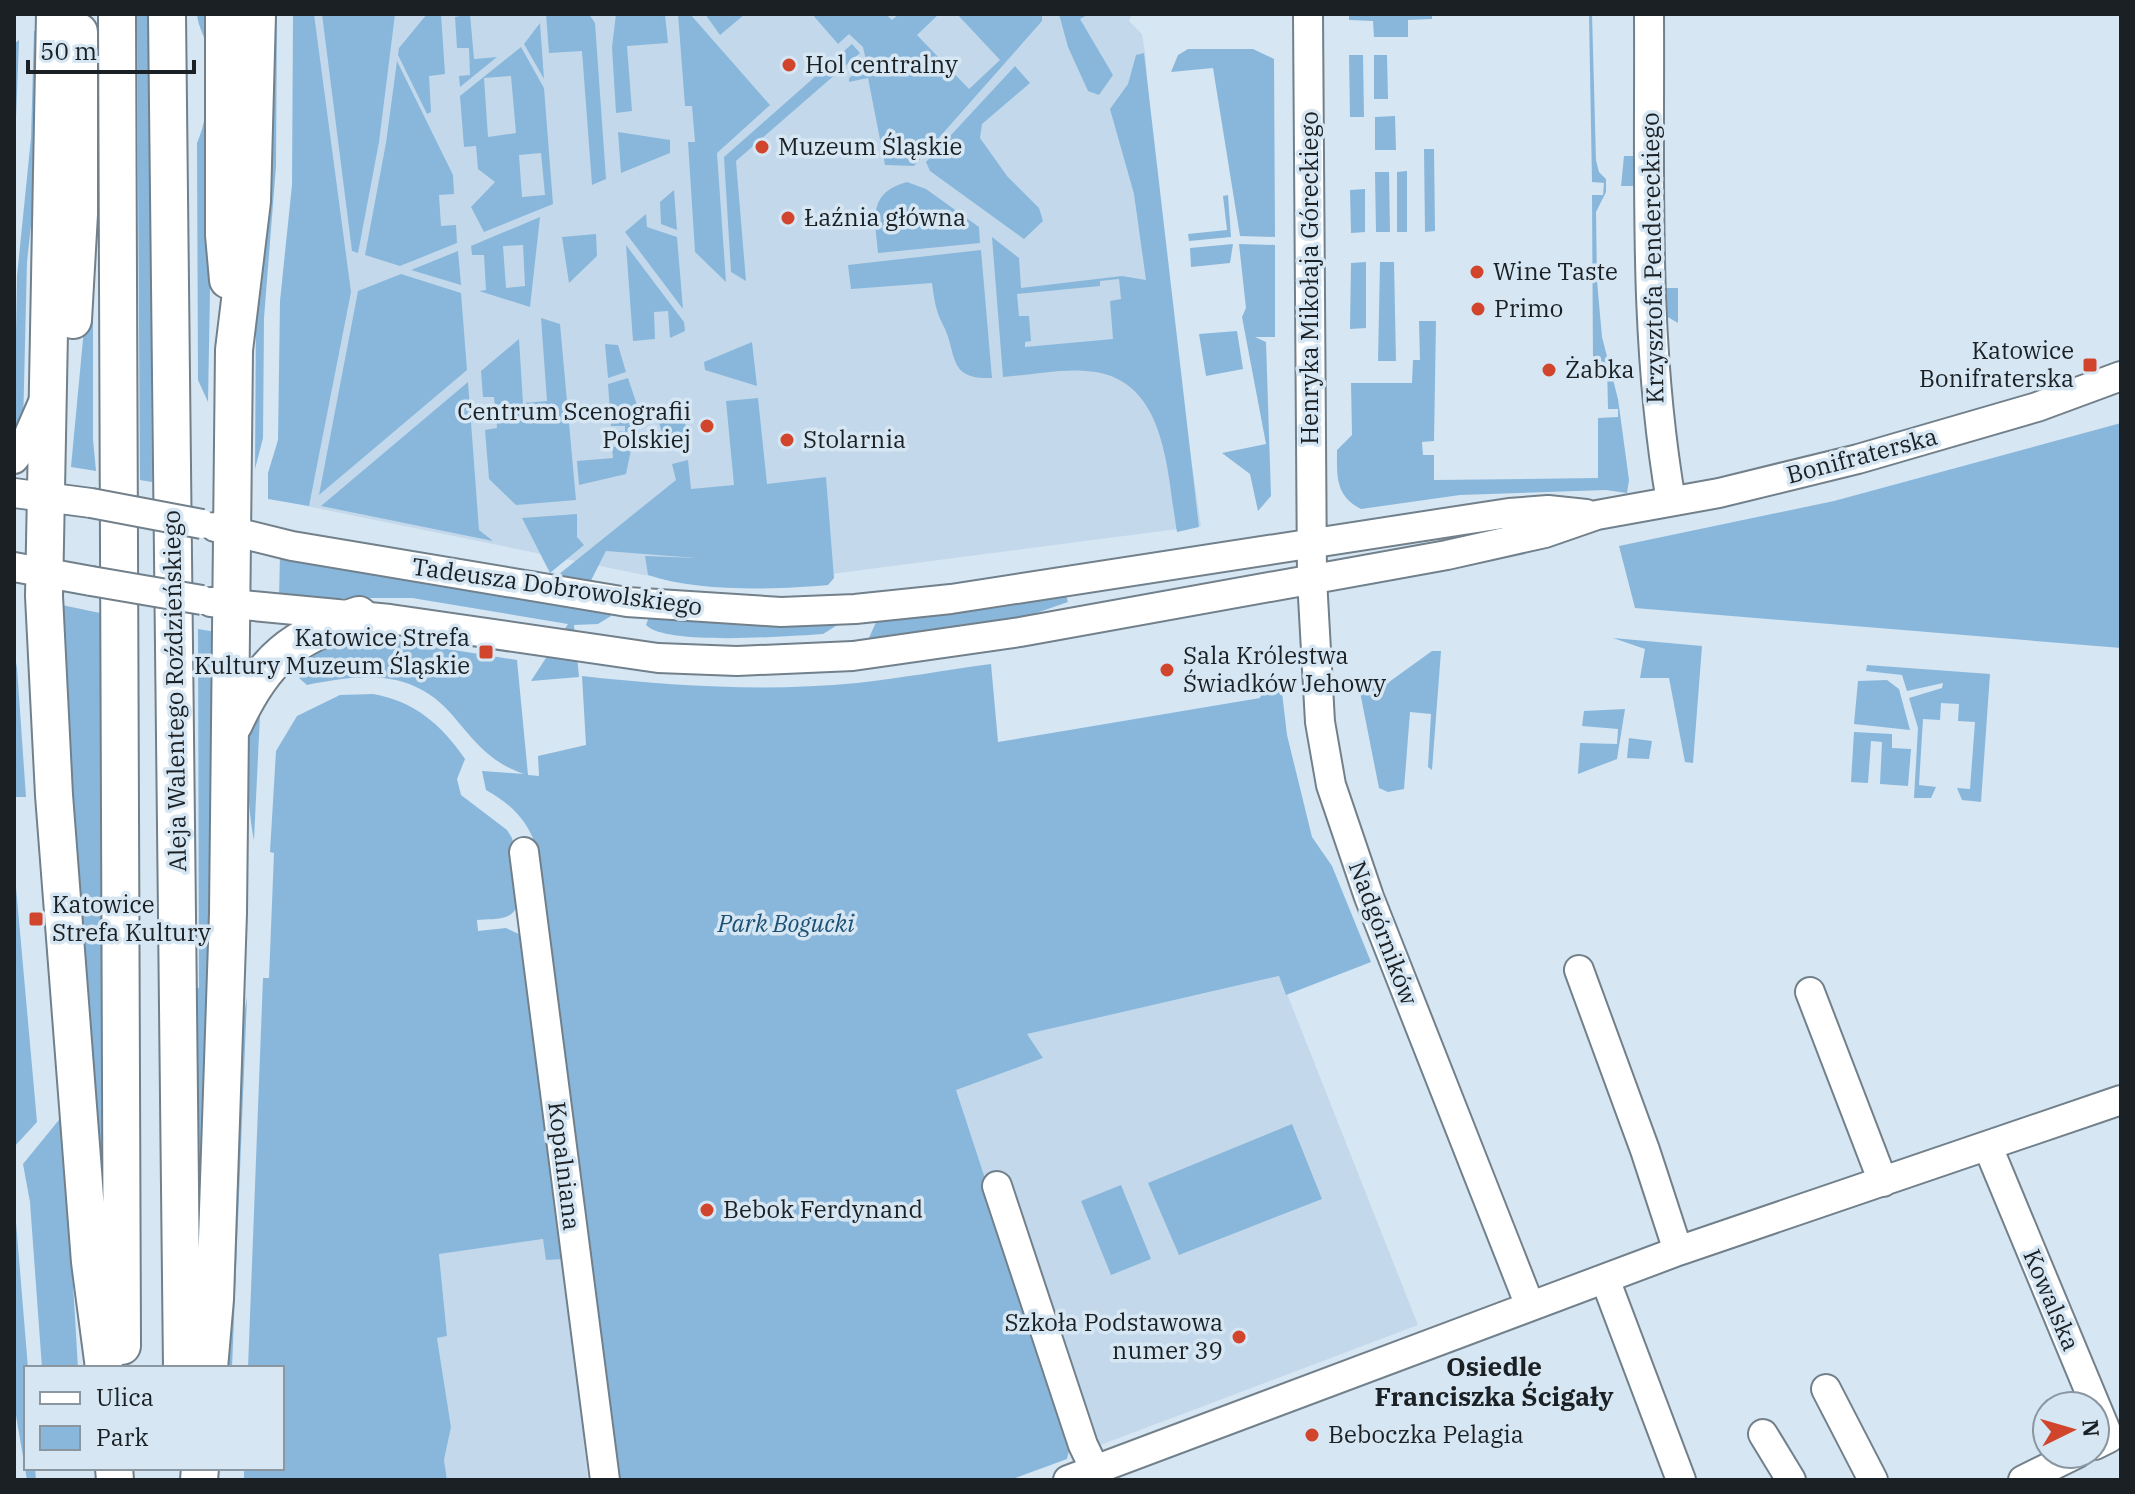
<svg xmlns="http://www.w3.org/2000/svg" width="2135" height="1494" font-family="'IBM Plex Serif',serif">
<rect width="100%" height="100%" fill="#d6e6f3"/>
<path fill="#c3d9eb" d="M295,14H1132L1129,21L1142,34L1145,52L1163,267L1201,526L762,583L644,575L282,501V323L296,157Z
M1280,976L1418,1325L1095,1447L1085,1424L1092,1421L1086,1407L1081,1409L988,1189L955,1090L1043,1058L1026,1034Z
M543,1239L564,1259L588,1480H447L444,1460L451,1427L437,1338L447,1336L439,1253Z"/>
<path fill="#89b7db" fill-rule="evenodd" d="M137,14H150L152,482L140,480Z
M197,14H215L208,402L198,380L197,143C209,116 210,77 207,50C206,37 198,28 197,14Z
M269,14H277L276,166L264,318L263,438L255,469L256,311Z
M293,14H314L351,292L309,506L268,499V473L278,440L280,301L292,185Z
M322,14H395L379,142L358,253L352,251Z
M427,14H441L445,74L429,76L431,112L427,114L398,55L399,48Z
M470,14L474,59L497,57L460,87L459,76L470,75L469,48H457L455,17Z
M546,14H589L595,23L606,179L592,185L582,51L549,53Z
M616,14H665L668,43L627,46L632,111L616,113L612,47Z
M678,14H690L770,105L717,153L726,282L695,252L688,142H695L692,106H685Z
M705,14H745L720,35Z
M812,14H886L892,20L899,14H939L917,35L969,89L1000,60L957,14H1042V21L914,166L885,165L868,78L849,82V78L867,65L863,47L849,34L838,44Z
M1059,14H1089L1080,19L1113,75L1099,95L1088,91L1068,47Z
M1349,14H1432V19L1408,20V37H1374L1373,21L1349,20Z
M1589,14H1592L1596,160L1599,172L1606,179V192L1596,212L1597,281L1602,337L1618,399L1629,480L1627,493L1606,490L1460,495L1361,509C1335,496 1337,476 1337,450L1352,435L1351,383H1412L1413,360H1420L1419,321H1436L1434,441L1422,442L1423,455H1434V480L1598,478V418L1618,417V409H1608L1607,364H1593L1592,195H1603L1604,183L1592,182Z
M540,23L544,79L524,44Z
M34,31H42L40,141L27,262L23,426L14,447L17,276L31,138Z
M19,40L14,172V44Z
M852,44L860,53L736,161L746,281L731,272L724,157Z
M521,47L544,88L553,204L484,232L471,207L495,182L478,169L476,146L464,147L460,96ZM511,76L516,133L488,137L484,78ZM541,153L545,195L522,197L519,155Z
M1188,49H1253L1274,59L1275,237L1240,236L1213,68L1171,72L1178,55Z
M1144,53L1199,527L1177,532C1167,476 1168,384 1096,372C1066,367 1033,375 1003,377L992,237L1019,258L1021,288L1122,276L1146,280L1134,194L1110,109L1128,84L1136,55ZM1119,279L1121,299L1110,301L1113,339L1025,347V342L1031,341L1029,316H1019L1017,294L1100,286V281Z
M1349,55H1363L1364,117H1350Z
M1374,55H1387L1388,99H1374Z
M397,61L453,175L454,194L439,195L441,226L456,225L457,243L400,266L365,255L386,143Z
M1015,66L1030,83L982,124L980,138L1007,176L1039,208L1043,221L1024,239L930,171L926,162Z
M1395,116L1396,150H1375V117Z
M618,132L670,140V153L621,173Z
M1424,149H1434L1435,231L1425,232Z
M1624,156H1637L1635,186H1621Z
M1407,171V232H1397V172Z
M1375,172H1389L1390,232H1376Z
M907,182L926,189L979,227L980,243L878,253C875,219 867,193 907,182Z
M1365,189V232L1351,233L1350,190Z
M674,190L677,230L661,224L660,202Z
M1228,195L1231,237L1189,241L1188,234L1227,230L1223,196Z
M646,214L647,227L677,237L683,309L625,232Z
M540,217L530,307L479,291L486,290L484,255H472L471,246ZM523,245L525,286L506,288L503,246Z
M93,233V439L96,471L71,467Z
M596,234L597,256L569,283L562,237Z
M1233,244L1230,263L1191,267L1190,248Z
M1239,244L1275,245V337H1255L1266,342L1271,496L1258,511L1250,474L1222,453L1266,444L1242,317L1246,308Z
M626,245L684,322L685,331L670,338L668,311L654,312L655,339L633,341Z
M981,250L992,378C946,380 958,353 943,325C936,312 934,299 932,283L851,289L848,265Z
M458,251L461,285L411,270Z
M1366,262V328L1350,329L1351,263Z
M1380,262H1394L1396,361H1378Z
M401,274L461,293L467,370L319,495L358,291Z
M1662,288H1678V323L1666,316Z
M541,318L560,324L576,500L516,505L489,479L485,430L497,428L494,397H483L481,371L519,339L523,403L547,401Z
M1237,331L1243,369L1206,376L1199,334Z
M752,342L757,386L705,370L704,362Z
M605,344L618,345L626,372L608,378Z
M628,378L639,411L626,474L579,485L577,461L613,458L612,447L626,445V438H612V432L625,431V426H611L608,384Z
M468,382L479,530L493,541L321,506Z
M758,398L767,484L826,477L834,578L828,585C775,590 698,592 648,575L645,556L696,558L606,551L578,606L609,612L611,616L598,624L574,625L579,677L531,681L568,624L412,598H279L280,555L553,579L676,480L672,464L688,460L691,489L734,485L726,401Z
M684,405L687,447L668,452L654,407Z
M2121,423V648L1635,608L1619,546L1834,501Z
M577,514V537L584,545L550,573L522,518Z
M1065,592L1068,602L1019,619L868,640L877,620Z
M57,604L100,613L104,707V1240Z
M649,617L727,623L839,624L823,634C791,636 665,646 646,625Z
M198,629L216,632L209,849L215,956L200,1338L193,989L199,988Z
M367,636L517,660L528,775L539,776L538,756L586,745L582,676C673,686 765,692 857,683C902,678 946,670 991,664L998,742L1260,698L1265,684H1281L1287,735L1312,837L1332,866L1371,962L1286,995L1279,976L1027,1034L1043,1058L956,1090L1071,1441L1067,1459L1010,1480H614L535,844C527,819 508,802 486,790L482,771L524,774C491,763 476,743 454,717C413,668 363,674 307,685L300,679L293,662L338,639Z
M1613,638L1702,646L1693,763L1685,762L1669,678H1640L1645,649Z
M14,651L17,668L26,797H14Z
M1432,651H1441L1432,770L1428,767L1431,714L1410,712L1404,789L1388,792L1379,788L1359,687L1389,682Z
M1867,665L1990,674L1981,802L1962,800L1957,788L1970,789L1975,722L1958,721L1959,704L1941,703L1940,720L1923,719L1919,785L1936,787L1931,798H1914L1918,728L1909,698L1942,688L1943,683L1907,691L1902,675L1866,671Z
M1887,680L1899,689L1910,730L1854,724L1858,681Z
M373,694C414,701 442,725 465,759L457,779L461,795L507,830L512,838C515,857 530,905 508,916C500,920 486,919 477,920L478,931L506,928L523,936L564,1259L546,1260L543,1239L439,1254L447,1336L437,1338L451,1427L444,1460L447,1480H244V1468H282V1368H248L263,978H269L274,853L270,852L276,751L297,716L340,695Z
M262,703L260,715L254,840C248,811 240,722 262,703Z
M1625,709L1617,759L1578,774L1580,743L1617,744L1618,729L1582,726L1584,711Z
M1854,732L1892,734V748L1911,749L1908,786L1880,784L1882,742L1871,741L1868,783L1851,782Z
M1629,738L1652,741L1649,759L1627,758Z
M14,865L37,1122L14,1147Z
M247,997L232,1368H224L236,1060Z
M63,1115L78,1368H42L30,1202L23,1164Z
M1292,1124L1322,1199L1179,1255L1148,1183Z
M1121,1185L1151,1259L1111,1275L1081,1201Z
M14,1198L28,1368L26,1468H35L36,1480H27L14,1404Z"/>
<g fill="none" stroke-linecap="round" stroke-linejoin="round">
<defs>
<path id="minor" d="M1308,14L1312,579L1320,722L1331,785L1369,897L1530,1306
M1649,14C1650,177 1643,340 1671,501
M14,459L23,448L44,400
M14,493L91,503
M215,527L292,546L627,602L781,612L855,609L951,599L1509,513L1548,510L1586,514
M14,567L91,581
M211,602L390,619L658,658L737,661L853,656L1020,632L1447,555L1545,533L1597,515L1719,493L1858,459L2037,407L2121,376
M524,852L605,1480
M1579,970L1645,1150L1678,1251
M1810,992L1883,1182
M1988,1147L2109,1438L2095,1445
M997,1186L1083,1445L1100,1480
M1605,1279L1681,1480
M1826,1389L1873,1480
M1763,1434L1791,1480
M1068,1480L1678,1251L2121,1100
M2023,1480L2076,1454"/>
<path id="major" d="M55,14L44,596L54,795L90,1262L104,1368
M117,14L122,1346
M167,14L182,1368
M224,14V235L228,280
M73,320L79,214V32
M234,724C264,659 291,637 359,615
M209,1368L215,1299L228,913L234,350L252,201L257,14
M114,1468L115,1480
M199,1480L200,1468"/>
</defs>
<use href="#minor" stroke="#71808b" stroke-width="32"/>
<use href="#major" stroke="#71808b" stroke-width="40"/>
<use href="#minor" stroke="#fff" stroke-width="28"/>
<use href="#major" stroke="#fff" stroke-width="36"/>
<defs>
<path id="minor-bridge" d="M91,503L202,524
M91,581L202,600"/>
</defs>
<use href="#minor-bridge" stroke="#71808b" stroke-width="32" stroke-linecap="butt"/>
<use href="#minor-bridge" stroke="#fff" stroke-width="28"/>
</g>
<g fill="#d0452c" stroke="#d6e6f3" stroke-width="3">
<circle cx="789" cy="65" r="8"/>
<circle cx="762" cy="147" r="8"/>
<circle cx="788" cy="218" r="8"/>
<circle cx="1477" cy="272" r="8"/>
<circle cx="1478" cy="309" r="8"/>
<rect x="2082" y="357" width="16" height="16" rx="4"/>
<circle cx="1549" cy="370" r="8"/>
<circle cx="707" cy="426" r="8"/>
<circle cx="787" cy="440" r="8"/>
<rect x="478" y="644" width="16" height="16" rx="4"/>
<circle cx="1167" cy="670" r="8"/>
<rect x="28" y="911" width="16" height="16" rx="4"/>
<circle cx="707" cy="1210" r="8"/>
<circle cx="1239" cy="1337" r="8"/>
<circle cx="1312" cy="1435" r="8"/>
</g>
<g text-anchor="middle" stroke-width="7" stroke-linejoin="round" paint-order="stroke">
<g font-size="24" fill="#1a2024" stroke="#d6e6f3" text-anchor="start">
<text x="805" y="73">Hol centralny</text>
<text x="778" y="155">Muzeum Śląskie</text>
<text x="804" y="226">Łaźnia główna</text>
<text x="1493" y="280">Wine Taste</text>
<text x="1494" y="317">Primo</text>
<text x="2074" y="359" text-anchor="end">Katowice<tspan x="2074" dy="28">Bonifraterska</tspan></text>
<text x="1565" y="378">Żabka</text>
<text x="691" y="420" text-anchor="end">Centrum Scenografii<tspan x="691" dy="28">Polskiej</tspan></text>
<text x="803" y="448">Stolarnia</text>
<text x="470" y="646" text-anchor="end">Katowice Strefa<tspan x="470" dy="28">Kultury Muzeum Śląskie</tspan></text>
<text x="1183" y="664">Sala Królestwa<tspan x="1183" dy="28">Świadków Jehowy</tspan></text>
<text x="52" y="913">Katowice<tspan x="52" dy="28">Strefa Kultury</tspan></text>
<text x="723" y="1218">Bebok Ferdynand</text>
<text x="1223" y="1331" text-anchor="end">Szkoła Podstawowa<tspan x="1223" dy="28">numer 39</tspan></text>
<text x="1328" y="1443">Beboczka Pelagia</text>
</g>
<g font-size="24" fill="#1a2024" stroke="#d6e6f3">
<text transform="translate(1653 258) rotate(-91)" y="8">Krzysztofa Pendereckiego</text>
<text transform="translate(1310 278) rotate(-90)" y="8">Henryka Mikołaja Góreckiego</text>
<text transform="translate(1862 456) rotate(-15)" y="8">Bonifraterska</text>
<text transform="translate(557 587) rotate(8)" y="8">Tadeusza Dobrowolskiego</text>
<text transform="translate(175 691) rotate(-91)" y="8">Aleja Walentego Roździeńskiego</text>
<text transform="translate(1383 933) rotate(69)" y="8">Nadgórników</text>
<text transform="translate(564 1166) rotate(83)" y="8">Kopalniana</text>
<text transform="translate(2051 1300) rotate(67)" y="8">Kowalska</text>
</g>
<g font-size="24" font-style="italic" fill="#1b5074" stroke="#d6e6f3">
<text x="786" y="932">Park Bogucki</text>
</g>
<g font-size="26" font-weight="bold" fill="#1a2024" stroke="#d6e6f3">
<text x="1494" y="1376">Osiedle<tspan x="1494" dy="30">Franciszka Ścigały</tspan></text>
</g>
</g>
<rect width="2135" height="1494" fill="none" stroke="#1a2024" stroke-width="32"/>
<rect x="24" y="1366" width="260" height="104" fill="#d6e6f3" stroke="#8b97a0" stroke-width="2"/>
<rect x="40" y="1392" width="40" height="12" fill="#ffffff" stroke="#8b97a0" stroke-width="2"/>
<text x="96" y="1406" font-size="24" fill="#1a2024">Ulica</text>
<rect x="40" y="1426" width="40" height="24" fill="#89b7db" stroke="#8b97a0" stroke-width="2"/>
<text x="96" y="1446" font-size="24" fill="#1a2024">Park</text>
<g transform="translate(2071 1430) rotate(85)"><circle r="38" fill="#d6e6f3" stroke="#8b97a0" stroke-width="2"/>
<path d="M0-6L14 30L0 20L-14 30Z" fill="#d0452c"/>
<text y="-12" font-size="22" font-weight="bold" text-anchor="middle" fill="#1a2024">N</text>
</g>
<path d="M28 60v12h166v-12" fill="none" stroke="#1a2024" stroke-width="4"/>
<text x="40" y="60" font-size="24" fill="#1a2024" stroke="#d6e6f3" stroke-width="6" paint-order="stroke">50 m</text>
</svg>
